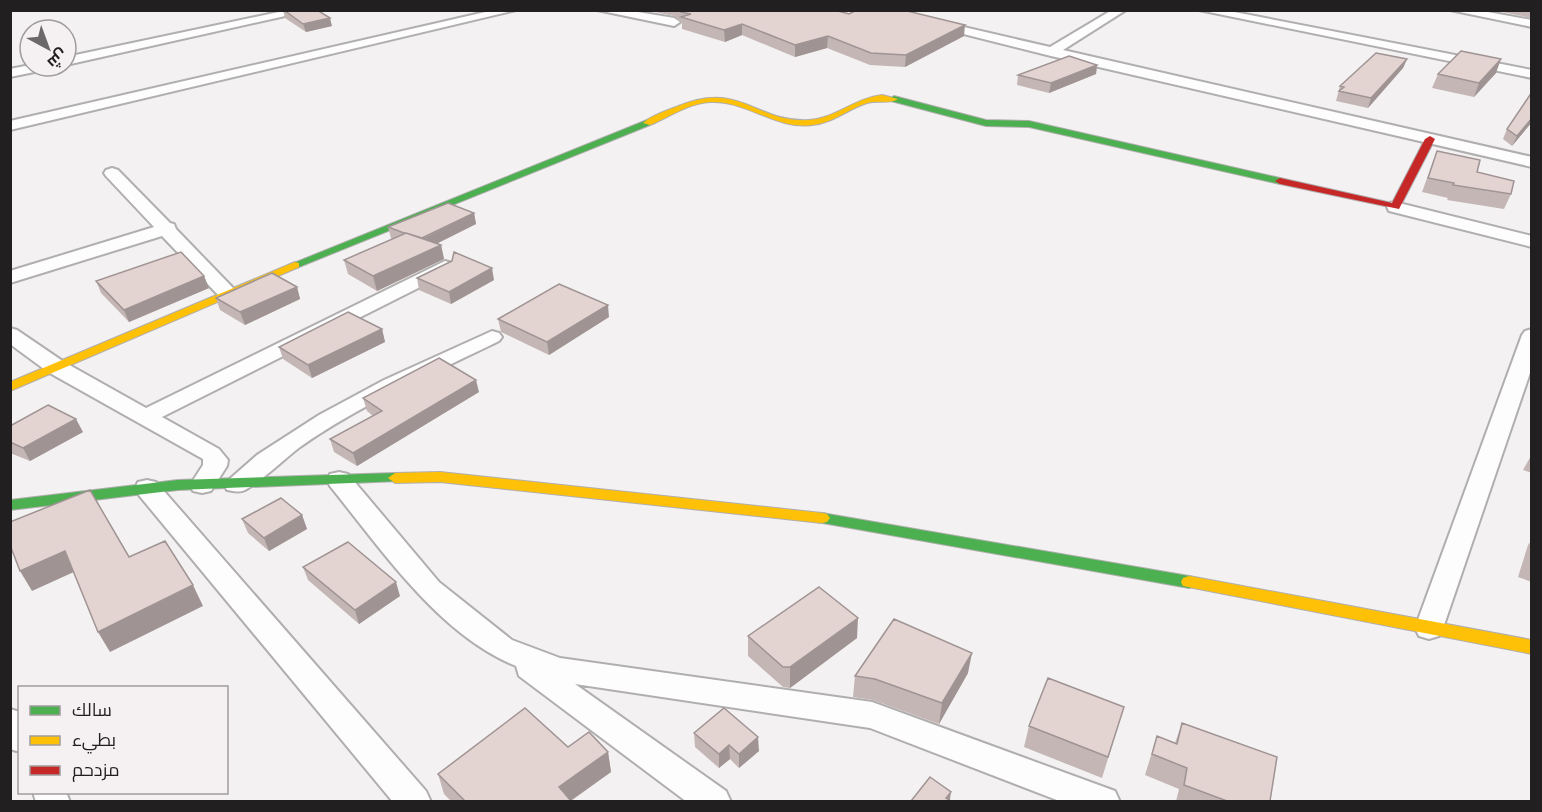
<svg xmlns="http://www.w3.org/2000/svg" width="1542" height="812" font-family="'Exo 2',Cairo,sans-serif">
<rect width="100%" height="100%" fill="#f4f1f2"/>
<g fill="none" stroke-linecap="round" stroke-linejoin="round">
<defs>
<path id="street" d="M288,10H312L66,65V57Z
M494,10H516L10,130V121Z
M597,10H626L674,18L680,22L674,26Z
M868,10H890L1050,47L1112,10H1126L1063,50L1532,157V167L1051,56Z
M1199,10H1224L1532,70V78Z
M1450,10H1477L1532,20V27Z
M30,65L51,66L49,69L10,77V69Z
M112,168L118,170L170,223L174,224L176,229L234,289L237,293L234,297H220L162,236L10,283V271L154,227L106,176L104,173L106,170Z
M1395,202L1532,236V247L1389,211L1387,207L1389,203Z
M445,261L452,263L454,267L452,271L162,417L219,449L228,460L227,466L211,491L202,493L193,491L190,485L203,465V459L48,372L10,344V328L17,330L64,362L146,408Z
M1532,329V367L1443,628L1439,636L1429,639L1419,636L1415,628L1522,335L1525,331Z
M492,331L499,333L502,337L499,341C432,374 361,404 300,447C283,460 263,480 245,490C239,493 234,491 227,490L224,484L257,455L319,415L384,380Z
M339,472L348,474L439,582L512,640L560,658L872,702L1115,791L1120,802H1062L870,728L575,684L726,791L731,802H687L519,676L516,666C439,635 381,549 330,486L327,480L330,474Z
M147,480L156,482L426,791L431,802H393L138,494L135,488L138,482Z
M10,709L20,712V752L10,749Z
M33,792H66L70,802H36Z"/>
<path id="fast" d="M894,96L986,120L1029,121L1280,178L1285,181L1280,184L1029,127L986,126L891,101L890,99Z
M647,120L651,123L650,125L299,267L295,268L289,265Z
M395,473L402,478L400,481L178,490L10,510V500L178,480Z
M822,513L1189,576L1195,578L1197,582L1195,586L1189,588L817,522L814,518L817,514Z"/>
<path id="slow" d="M882,95L898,99C891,104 877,100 867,103C848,109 833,123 812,125C776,130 746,100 710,102C689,103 669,117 650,125L643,123C651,116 665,111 676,107C740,79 755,123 809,120C834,119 855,98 882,95Z
M295,262L299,263V267L10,391V382Z
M440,472L822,513L827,514L830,518L827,522L822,523L440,482L395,483L388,478L395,473Z
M1189,576L1532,640V654L1183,586L1181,582L1183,578Z"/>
<path id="jam" d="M1430,136L1435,139L1399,209L1280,184L1275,181L1280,178L1392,203L1425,139Z"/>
</defs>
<use href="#street" stroke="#b0aeae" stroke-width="4"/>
<use href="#fast" stroke="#b0aeae" stroke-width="2"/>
<use href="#slow" stroke="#b0aeae" stroke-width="2"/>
<use href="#jam" stroke="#b0aeae" stroke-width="2"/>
<use href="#street" fill="#fdfdfd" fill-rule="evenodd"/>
<use href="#fast" fill="#4caf50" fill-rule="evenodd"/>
<use href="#slow" fill="#ffc107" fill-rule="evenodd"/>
<use href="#jam" fill="#c62828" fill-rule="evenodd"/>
</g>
<path fill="#c3b6b5" d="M283,10H317L332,26L306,32L285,18Z
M654,10H834L964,36L905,67L870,65L827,48L795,57L742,35L725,42L682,29V23L674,16L655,12Z
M1492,10H1532V18Z
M1407,59L1403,68L1368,108L1336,101L1340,86Z
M1097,65L1096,74L1049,93L1017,85L1018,75Z
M1496,73L1474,97L1432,88L1438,74Z
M1532,92V122L1512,146L1503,139L1507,129Z
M1437,151L1477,172L1511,194L1504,209L1447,200L1448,198L1422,192Z
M474,213L476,224L438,243L441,245L444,259L377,291L348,274L344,260L392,239L391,238L388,227Z
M204,276L209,288L129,322L101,293L96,281Z
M417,278L494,280L451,304L419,290Z
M297,287L300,299L245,325L220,310L216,298Z
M609,317L549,355L501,332L498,319Z
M382,329L385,342L312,378L283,359L279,347Z
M479,392L357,466L334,452L330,439L373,416L367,411L363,398Z
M10,426L83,432L30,461L10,453Z
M1532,454V473L1523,470Z
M302,515L307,529L269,551L248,533L242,519Z
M1532,540V582L1518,577L1528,545Z
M303,567L400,596L359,624L308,580Z
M748,636L857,638L790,688L783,687L748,656Z
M968,673L939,724L873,700L853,697L855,676Z
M1124,707L1102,778L1024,747L1029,726Z
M1182,723L1270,801H1176L1179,789L1145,775L1157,736L1175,743Z
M694,733L759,751L739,768L730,759L719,768L695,747Z
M568,747L608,752L611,772L571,801H451L444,794L438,774Z"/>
<path fill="#9f9493" d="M330,18L332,26L306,32L303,24Z
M742,24V35L725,42L724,30Z
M965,25L964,36L905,67L906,55Z
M828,36L827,48L795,57V45Z
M1407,59L1403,68L1368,108L1371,98Z
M1501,59L1496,73L1474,97L1479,83Z
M1097,65L1096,74L1049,93L1051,83Z
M1532,118V122L1512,146L1517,136Z
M474,213L476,224L422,251L420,240Z
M441,245L444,259L377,291L373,276Z
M492,268L494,280L451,304L449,292Z
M204,276L209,288L129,322L124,310Z
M297,287L300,299L245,325L240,312Z
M608,305L609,317L549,355L547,342Z
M382,329L385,342L312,378L308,365Z
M476,380L479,392L357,466L353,453Z
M76,419L83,432L30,461L23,448Z
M302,515L307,529L269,551L264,538Z
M65,551L76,571L32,591L20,571Z
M396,582L400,596L359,624L355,610Z
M193,585L203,606L110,652L98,632Z
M858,618L857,638L790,688V667Z
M972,653L968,673L939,724L942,703Z
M758,737L759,751L739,768V754Z
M729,745L730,759L719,768V754Z
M608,752L611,772L570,801L559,787Z
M951,792L950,799L948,801L946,798Z"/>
<path fill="#e3d4d2" stroke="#9f9493" stroke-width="1.5" d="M284,10H317L330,18L303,24Z
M680,10H834L849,14L857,10H903L965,25L906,55L871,53L828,36L795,45L742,24L724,30L681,17L691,14L681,12Z
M1461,51L1501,59L1479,83L1438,74Z
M1376,53L1407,59L1371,98L1339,91L1344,87L1340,86Z
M1069,56L1097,65L1051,83L1018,75Z
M1532,92V118L1517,136L1507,129Z
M1437,151L1480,160L1477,172L1514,181L1511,194L1453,185L1454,183L1428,178Z
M448,203L474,213L422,238L406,233H404L388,227Z
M406,233L441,245L373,276L344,260Z
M181,252L204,276L124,310L96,281Z
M454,252L492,268L449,292L417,278L452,261Z
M272,273L297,287L240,312L216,298Z
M559,284L608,305L547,342L498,319Z
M348,312L382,329L308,365L279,347Z
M439,358L476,380L353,453L330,439L382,411L363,398Z
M48,405L76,419L23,448L10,442V426Z
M90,490L129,557L165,541L193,585L98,632L65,551L20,571L10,545V522Z
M281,498L302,515L264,538L242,519Z
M348,542L396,582L355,610L303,567Z
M819,587L858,618L790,667H783L748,636Z
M894,619L972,653L942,703L875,679L855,676Z
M1048,678L1124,707L1108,757L1029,726Z
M525,708L568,747L589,732L608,752L559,787L571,801H465L438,774Z
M724,708L758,737L739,754L729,745L719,754L694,733Z
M1182,723L1277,757L1270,801H1227L1184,785L1187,768L1152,754L1157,736L1177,744Z
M930,777L951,792L946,798L951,801H911Z"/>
<rect width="1542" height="812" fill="none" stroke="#211f20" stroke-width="24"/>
<rect x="18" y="686" width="210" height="108" fill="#f5f0f1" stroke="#a09c9d" stroke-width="1.5"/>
<rect x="30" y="706" width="30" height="9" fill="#4caf50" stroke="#a09c9d" stroke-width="1.5"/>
<text x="72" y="716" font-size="18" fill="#211f20">سالك</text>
<rect x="30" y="736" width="30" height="9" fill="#ffc107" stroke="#a09c9d" stroke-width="1.5"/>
<text x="72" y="746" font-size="18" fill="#211f20">بطيء</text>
<rect x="30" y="766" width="30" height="9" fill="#c62828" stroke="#a09c9d" stroke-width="1.5"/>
<text x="72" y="776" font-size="18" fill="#211f20">مزدحم</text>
<g transform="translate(48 48) rotate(139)"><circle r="28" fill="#f5f0f1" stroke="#a09c9d" stroke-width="1.5"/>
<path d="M0-4.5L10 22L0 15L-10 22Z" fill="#6b686a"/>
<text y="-9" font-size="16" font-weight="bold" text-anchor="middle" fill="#211f20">ش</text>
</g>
</svg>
